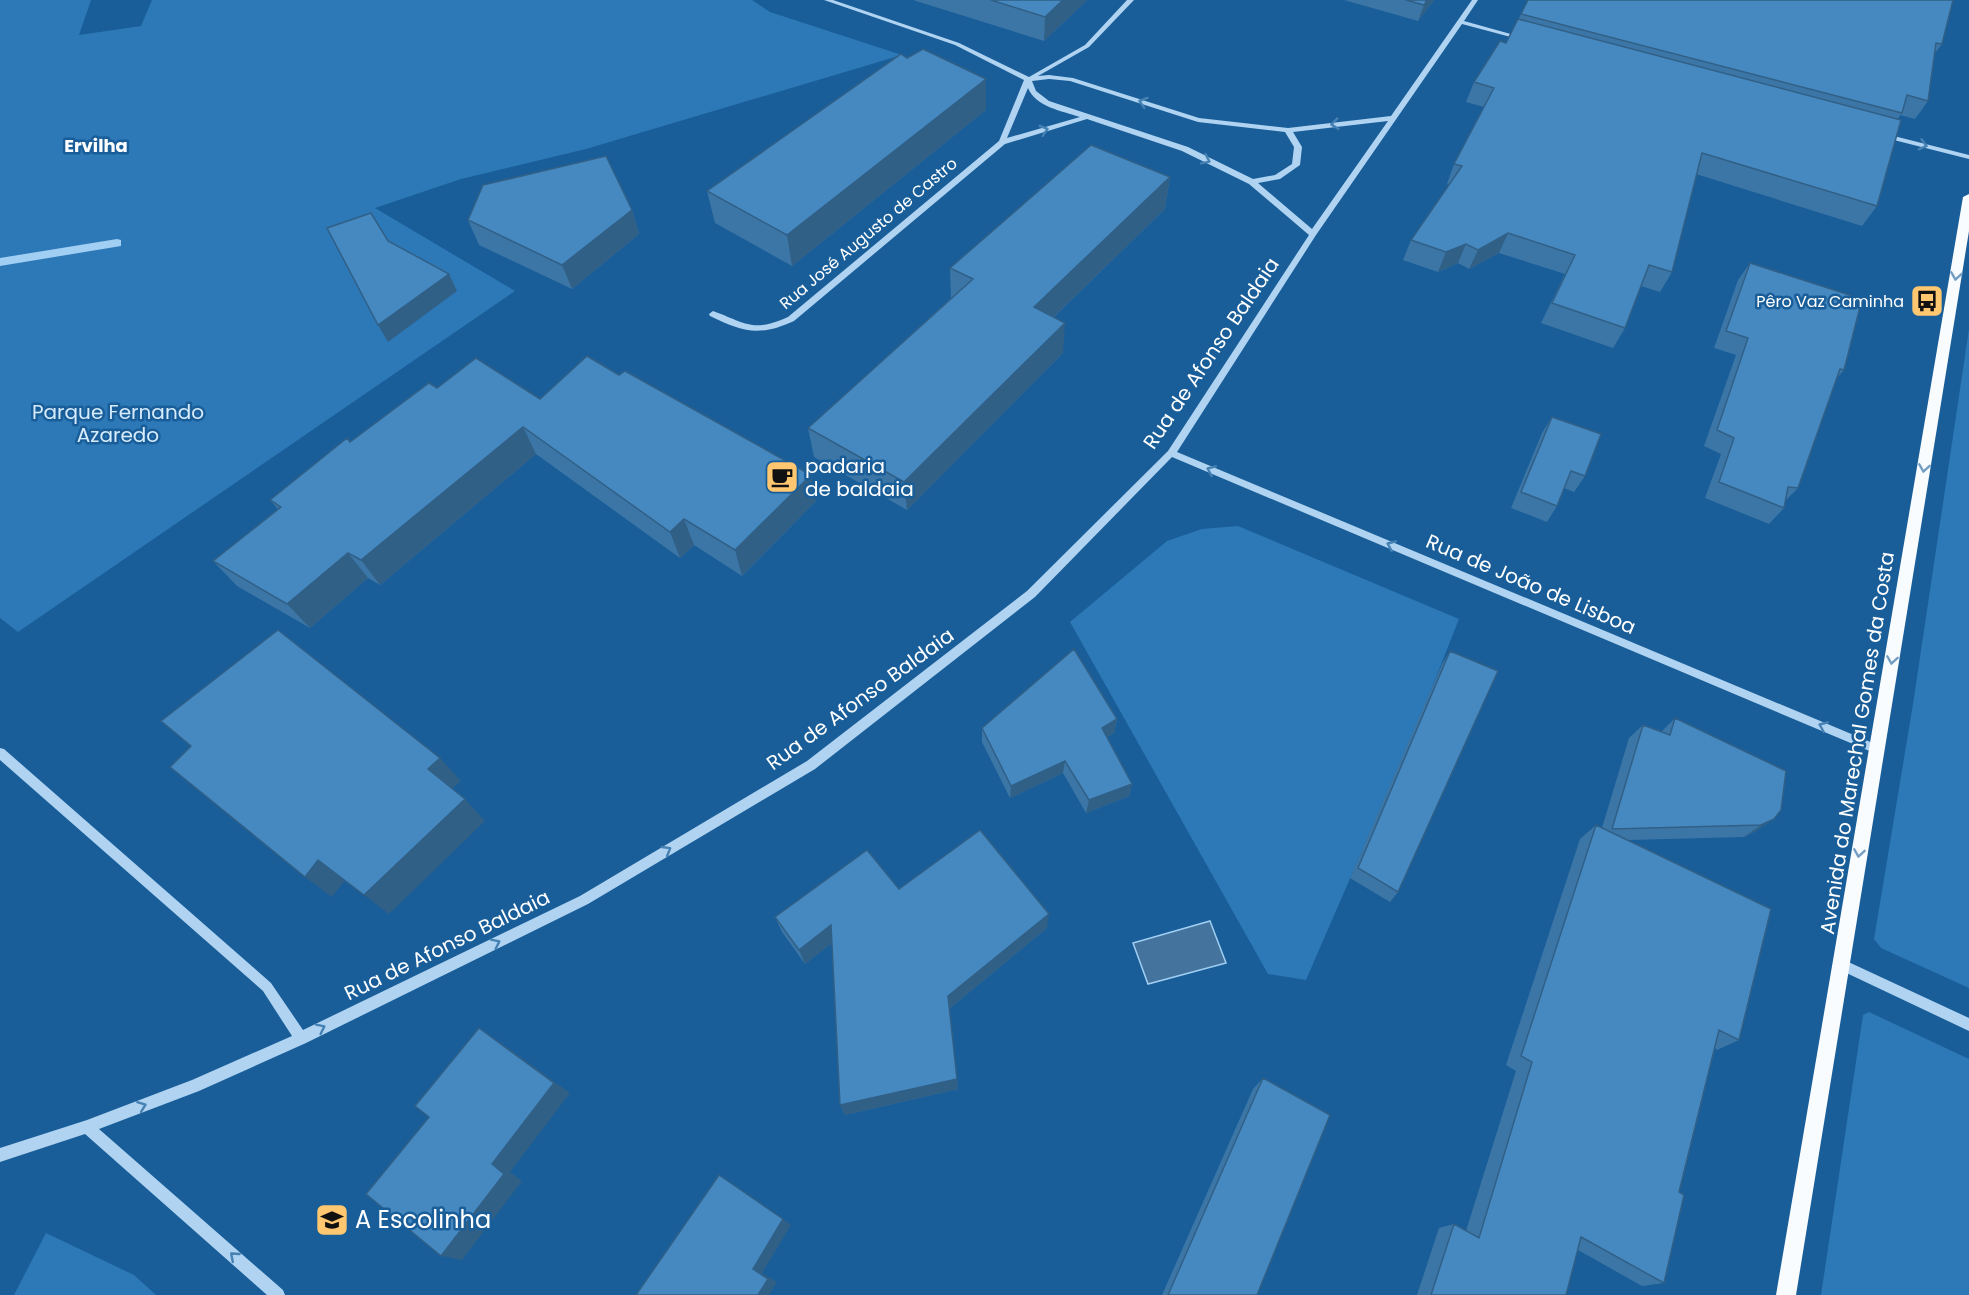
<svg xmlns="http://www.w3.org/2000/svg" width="1969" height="1295" font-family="Poppins,sans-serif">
<rect width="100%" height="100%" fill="#195e99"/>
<path fill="#2d78b7" d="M0,0H91L79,35L141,26L152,0H752L770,12L902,55L586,149L461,179L375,208L515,291L18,632L0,618Z
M1969,329V988L1881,948L1874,939L1913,704Z
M1238,526L1459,619L1423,710L1306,980L1268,974L1070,622L1167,541L1202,529Z
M1869,1012L1969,1059V1295H1821L1863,1015Z
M46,1233L134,1275L156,1295H14Z"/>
<path fill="#44739d" stroke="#a1cff3" stroke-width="1.5" d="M1210,921L1226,963L1148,984L1133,943Z"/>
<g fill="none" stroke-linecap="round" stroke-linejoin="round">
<path fill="#a1cff3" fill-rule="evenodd" d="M117,239L121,240V246L0,266V258Z"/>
<path fill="#afd3f1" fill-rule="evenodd" d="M824,0H833L959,43L1029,77L1085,45L1127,0H1134L1089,47L1038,76L1049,75L1073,78L1199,118L1288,128L1391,116L1472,0H1478L1464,21L1525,38L1522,40L1462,24L1316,235L1177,452L1880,746L1882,749L1880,752L1876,754L1872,752L1172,457L1035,597L815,769L588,904L306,1043L199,1091L99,1129L283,1290L285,1295H267L85,1134L0,1162V1148L87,1120L192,1080L292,1036L263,991L0,760V748L4,749L271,983L303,1030L580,896L807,761L1027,591L1168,451L1309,235L1249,184L1182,151L1087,119L1005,144L794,321C759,337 743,332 710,316L709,314L713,311C746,323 752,333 788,317L999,141L1024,80L955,45ZM1049,79L1070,81L1198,122L1285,132L1294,147L1292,164L1275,175L1253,179L1188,147L1049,101L1036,91L1032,81ZM1028,88C1036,107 1062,111 1080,117L1007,138ZM1388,121L1312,229L1258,183L1280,179L1300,165L1302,147L1293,132Z
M1882,133L1969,155V159L1882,137Z
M1842,959L1969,1018V1031L1838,969L1836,965L1838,961Z"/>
<path fill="#f9fcff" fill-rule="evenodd" d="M1969,194V231L1796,1295H1776L1963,197Z"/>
</g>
<path fill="#3c76a6" d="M913,0H1087L1044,41Z
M1344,0H1434L1418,21Z
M1953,0L1942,44L1935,53L1928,101L1915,119L1900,115L1898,119L1877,206L1862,226L1696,174L1672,272L1660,292L1641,286L1625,328L1613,348L1541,323L1565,274L1499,253L1469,269L1458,263L1438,272L1403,260L1411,240L1449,185L1447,184L1454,164L1484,107L1466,102L1474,82L1506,43L1521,14Z
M907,58L986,79V110L792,266L715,223L707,191Z
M1170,177L1165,209L1054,317L1063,353L907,510L814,457L808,428L951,298L950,268Z
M632,210L639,234L572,289L479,245L468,220Z
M1750,263L1844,370L1836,379L1798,488L1785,501L1784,508L1769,524L1705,498L1721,454L1704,446L1736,355L1714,348L1738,280Z
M540,399L816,501L742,576L694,545L680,558L536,454L380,585L368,578L310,628L237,586L213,561L278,509L270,500L350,442Z
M1552,417L1585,476L1574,492L1564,488L1557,506L1547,522L1511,508L1542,433Z
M1450,651L1398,892L1390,902L1350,878L1442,664Z
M1675,718L1774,819L1756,831L1744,837L1628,840L1739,1040L1717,1050L1715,1048L1679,1192L1664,1283L1642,1286L1578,1250L1566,1295H1417L1439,1228L1454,1224L1466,1231L1516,1071L1506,1065L1580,839L1596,825L1602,828L1629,738L1643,725L1661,732Z
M1117,719L1114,733L1107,737L1132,784L1129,796L1086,813L1063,773L1010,798L982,742V728Z
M899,889L1047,928L949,1009L958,1089L845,1115L840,1105L832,943L805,964L782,932L775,917Z
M1263,1078L1257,1295H1162L1253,1089Z"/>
<path fill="#316087" d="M1063,0H1087L1044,41L1045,17Z
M1427,0H1434L1418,21L1424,5Z
M986,79V110L792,266L787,235Z
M1170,177L1165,209L1032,338L1034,307Z
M632,210L639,234L572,289L562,265Z
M1508,233L1499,253L1469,269L1478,250Z
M1466,244L1458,263L1438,272L1446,252Z
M449,274L457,291L388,342L378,325Z
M1065,323L1063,353L907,510L904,482Z
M523,427L536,454L380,585L361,560Z
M811,475L816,501L742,576L735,550Z
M684,519L694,545L680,558L670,532Z
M348,553L368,578L310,628L287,604Z
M1117,719L1114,733L1099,741L1102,728Z
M440,758L461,781L449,791L428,769Z
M1065,761L1063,773L1010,798L1011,786Z
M1132,784L1129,796L1086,813L1089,800Z
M465,799L485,821L389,914L364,895Z
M1774,819L1756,831L1744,837L1761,825Z
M318,860L345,880L332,897L305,877Z
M1049,914L1047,928L949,1009L948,996Z
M831,925L836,940L805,964L799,950Z
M479,1028L497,1040L570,1093L510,1172L522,1181L462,1260L441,1256L492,1164Z
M957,1079L958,1089L845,1115L840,1105Z
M783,1219L791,1225L762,1273L777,1282L769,1295H758L753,1269Z"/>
<path fill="#4689c1" stroke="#316087" stroke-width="1.5" d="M991,0H1063L1045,17Z
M1406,0H1427L1424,5Z
M1528,0H1953L1942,44L1936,43L1928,101L1907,95L1902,113L1521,14Z
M1518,19L1901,120L1877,206L1702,153L1672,272L1649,265L1625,328L1552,303L1575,255L1508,233L1478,250L1466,244L1446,252L1411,240L1462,166L1454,164L1494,88L1474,82L1500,41L1506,43Z
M923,49L986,79L787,235L707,191L901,54L907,58Z
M1091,145L1170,177L1034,307L1065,323L904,482L808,428L973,279L950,268Z
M606,156L632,210L562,265L468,220L483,185Z
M371,213L388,241L449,274L378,325L327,228Z
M1750,263L1862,299L1844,370L1840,369L1798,488L1788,487L1784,508L1719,482L1734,438L1717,430L1748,338L1726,331Z
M587,356L619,375L625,371L811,475L735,550L684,519L670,532L523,427L361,560L348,553L287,604L213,561L281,507L270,500L347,438L350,442L429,383L437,388L476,358L540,399Z
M1552,417L1601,434L1585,476L1571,471L1557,506L1521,492Z
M278,630L440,758L428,769L465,799L364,895L318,860L305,877L170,767L191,746L161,721Z
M1074,649L1117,719L1102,728L1132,784L1089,800L1065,761L1011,786L982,728Z
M1450,651L1498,671L1398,892L1358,868Z
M1675,718L1786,771L1781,810L1774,819L1761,825L1612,829L1643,725L1670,735Z
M1596,825L1771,909L1739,1040L1719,1030L1679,1192L1684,1195L1664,1283L1581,1237L1566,1295H1431L1454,1224L1479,1238L1532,1062L1521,1056Z
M980,830L1049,914L948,996L957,1079L840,1105L831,925L799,950L775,917L867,850L899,889Z
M479,1028L554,1083L492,1164L504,1174L441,1256L366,1194L429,1117L415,1106Z
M1263,1078L1330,1115L1257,1295H1168Z
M719,1175L783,1219L753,1269L768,1279L758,1295H636Z"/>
<defs><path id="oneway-chevron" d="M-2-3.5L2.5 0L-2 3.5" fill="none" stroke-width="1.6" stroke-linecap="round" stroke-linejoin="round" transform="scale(1.5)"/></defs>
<g stroke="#4681b3">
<use href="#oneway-chevron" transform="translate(1143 102) rotate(-162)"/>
<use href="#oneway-chevron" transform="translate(1335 124) rotate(174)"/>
<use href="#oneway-chevron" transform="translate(1044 130) rotate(-17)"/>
<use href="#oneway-chevron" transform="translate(1923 145) rotate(15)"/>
<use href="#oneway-chevron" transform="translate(1206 160) rotate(26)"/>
<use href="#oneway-chevron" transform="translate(1211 470) rotate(-157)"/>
<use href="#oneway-chevron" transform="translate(1391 545) rotate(-157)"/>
<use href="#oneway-chevron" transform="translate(1823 726) rotate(-157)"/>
<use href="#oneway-chevron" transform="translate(667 850) rotate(-31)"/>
<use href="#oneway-chevron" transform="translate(496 943) rotate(-26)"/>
<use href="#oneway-chevron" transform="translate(321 1028) rotate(-26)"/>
<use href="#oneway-chevron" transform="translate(142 1106) rotate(-21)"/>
<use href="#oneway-chevron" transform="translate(234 1256) rotate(-139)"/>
</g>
<g stroke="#739dc2">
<use href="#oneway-chevron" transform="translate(1956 276) rotate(99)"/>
<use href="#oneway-chevron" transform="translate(1924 468) rotate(99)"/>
<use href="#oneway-chevron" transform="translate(1892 660) rotate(99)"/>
<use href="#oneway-chevron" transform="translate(1859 853) rotate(99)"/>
</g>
<defs>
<symbol id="bus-square" viewBox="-11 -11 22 22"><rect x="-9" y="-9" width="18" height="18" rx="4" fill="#ffc76f" stroke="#195e99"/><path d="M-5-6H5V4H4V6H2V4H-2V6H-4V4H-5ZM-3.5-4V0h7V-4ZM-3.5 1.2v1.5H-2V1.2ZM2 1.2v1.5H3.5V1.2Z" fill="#111"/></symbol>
<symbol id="cafe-square" viewBox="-11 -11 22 22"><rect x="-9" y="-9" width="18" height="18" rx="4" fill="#ffc76f" stroke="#195e99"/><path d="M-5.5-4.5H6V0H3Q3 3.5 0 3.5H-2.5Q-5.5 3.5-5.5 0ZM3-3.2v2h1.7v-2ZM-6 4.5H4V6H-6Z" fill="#111"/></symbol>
<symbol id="school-square" viewBox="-11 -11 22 22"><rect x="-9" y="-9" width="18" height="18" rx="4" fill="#ffc76f" stroke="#195e99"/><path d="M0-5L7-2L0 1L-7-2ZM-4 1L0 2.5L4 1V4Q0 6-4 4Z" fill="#111"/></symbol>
</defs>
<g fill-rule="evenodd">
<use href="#bus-square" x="1908" y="282" width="38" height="38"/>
<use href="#cafe-square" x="763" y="458" width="38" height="38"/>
<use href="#school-square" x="313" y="1201" width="38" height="38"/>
</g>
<g text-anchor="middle" stroke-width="5" stroke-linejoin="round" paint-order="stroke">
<g font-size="16" fill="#fff" stroke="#195e99">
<text transform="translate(868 233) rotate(-40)" y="6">Rua José Augusto de Castro</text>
</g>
<g font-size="16" fill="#fff" stroke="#195e99" text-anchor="end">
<text x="1904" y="307">Pêro Vaz Caminha</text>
</g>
<g font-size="18" font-weight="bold" fill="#fff" stroke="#195e99">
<text x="96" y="152">Ervilha</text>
</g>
<g font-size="20" fill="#fff" stroke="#195e99">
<text transform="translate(1211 353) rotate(-56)" y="7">Rua de Afonso Baldaia</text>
<text transform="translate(1531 584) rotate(23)" y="7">Rua de João de Lisboa</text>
<text transform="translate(860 699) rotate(-36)" y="7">Rua de Afonso Baldaia</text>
<text transform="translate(1857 743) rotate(-81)" y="7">Avenida do Marechal Gomes da Costa</text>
<text transform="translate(447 945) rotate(-26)" y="7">Rua de Afonso Baldaia</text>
</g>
<g font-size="20" fill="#d6ebfc" stroke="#195e99">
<text x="118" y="419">Parque Fernando<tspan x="118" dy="23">Azaredo</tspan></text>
</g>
<g font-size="20" fill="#fff" stroke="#195e99" text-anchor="start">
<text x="805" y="473">padaria<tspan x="805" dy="23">de baldaia</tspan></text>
</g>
<g font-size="24" fill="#fff" stroke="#195e99" text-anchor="start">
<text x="355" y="1228">A Escolinha</text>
</g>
</g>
</svg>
